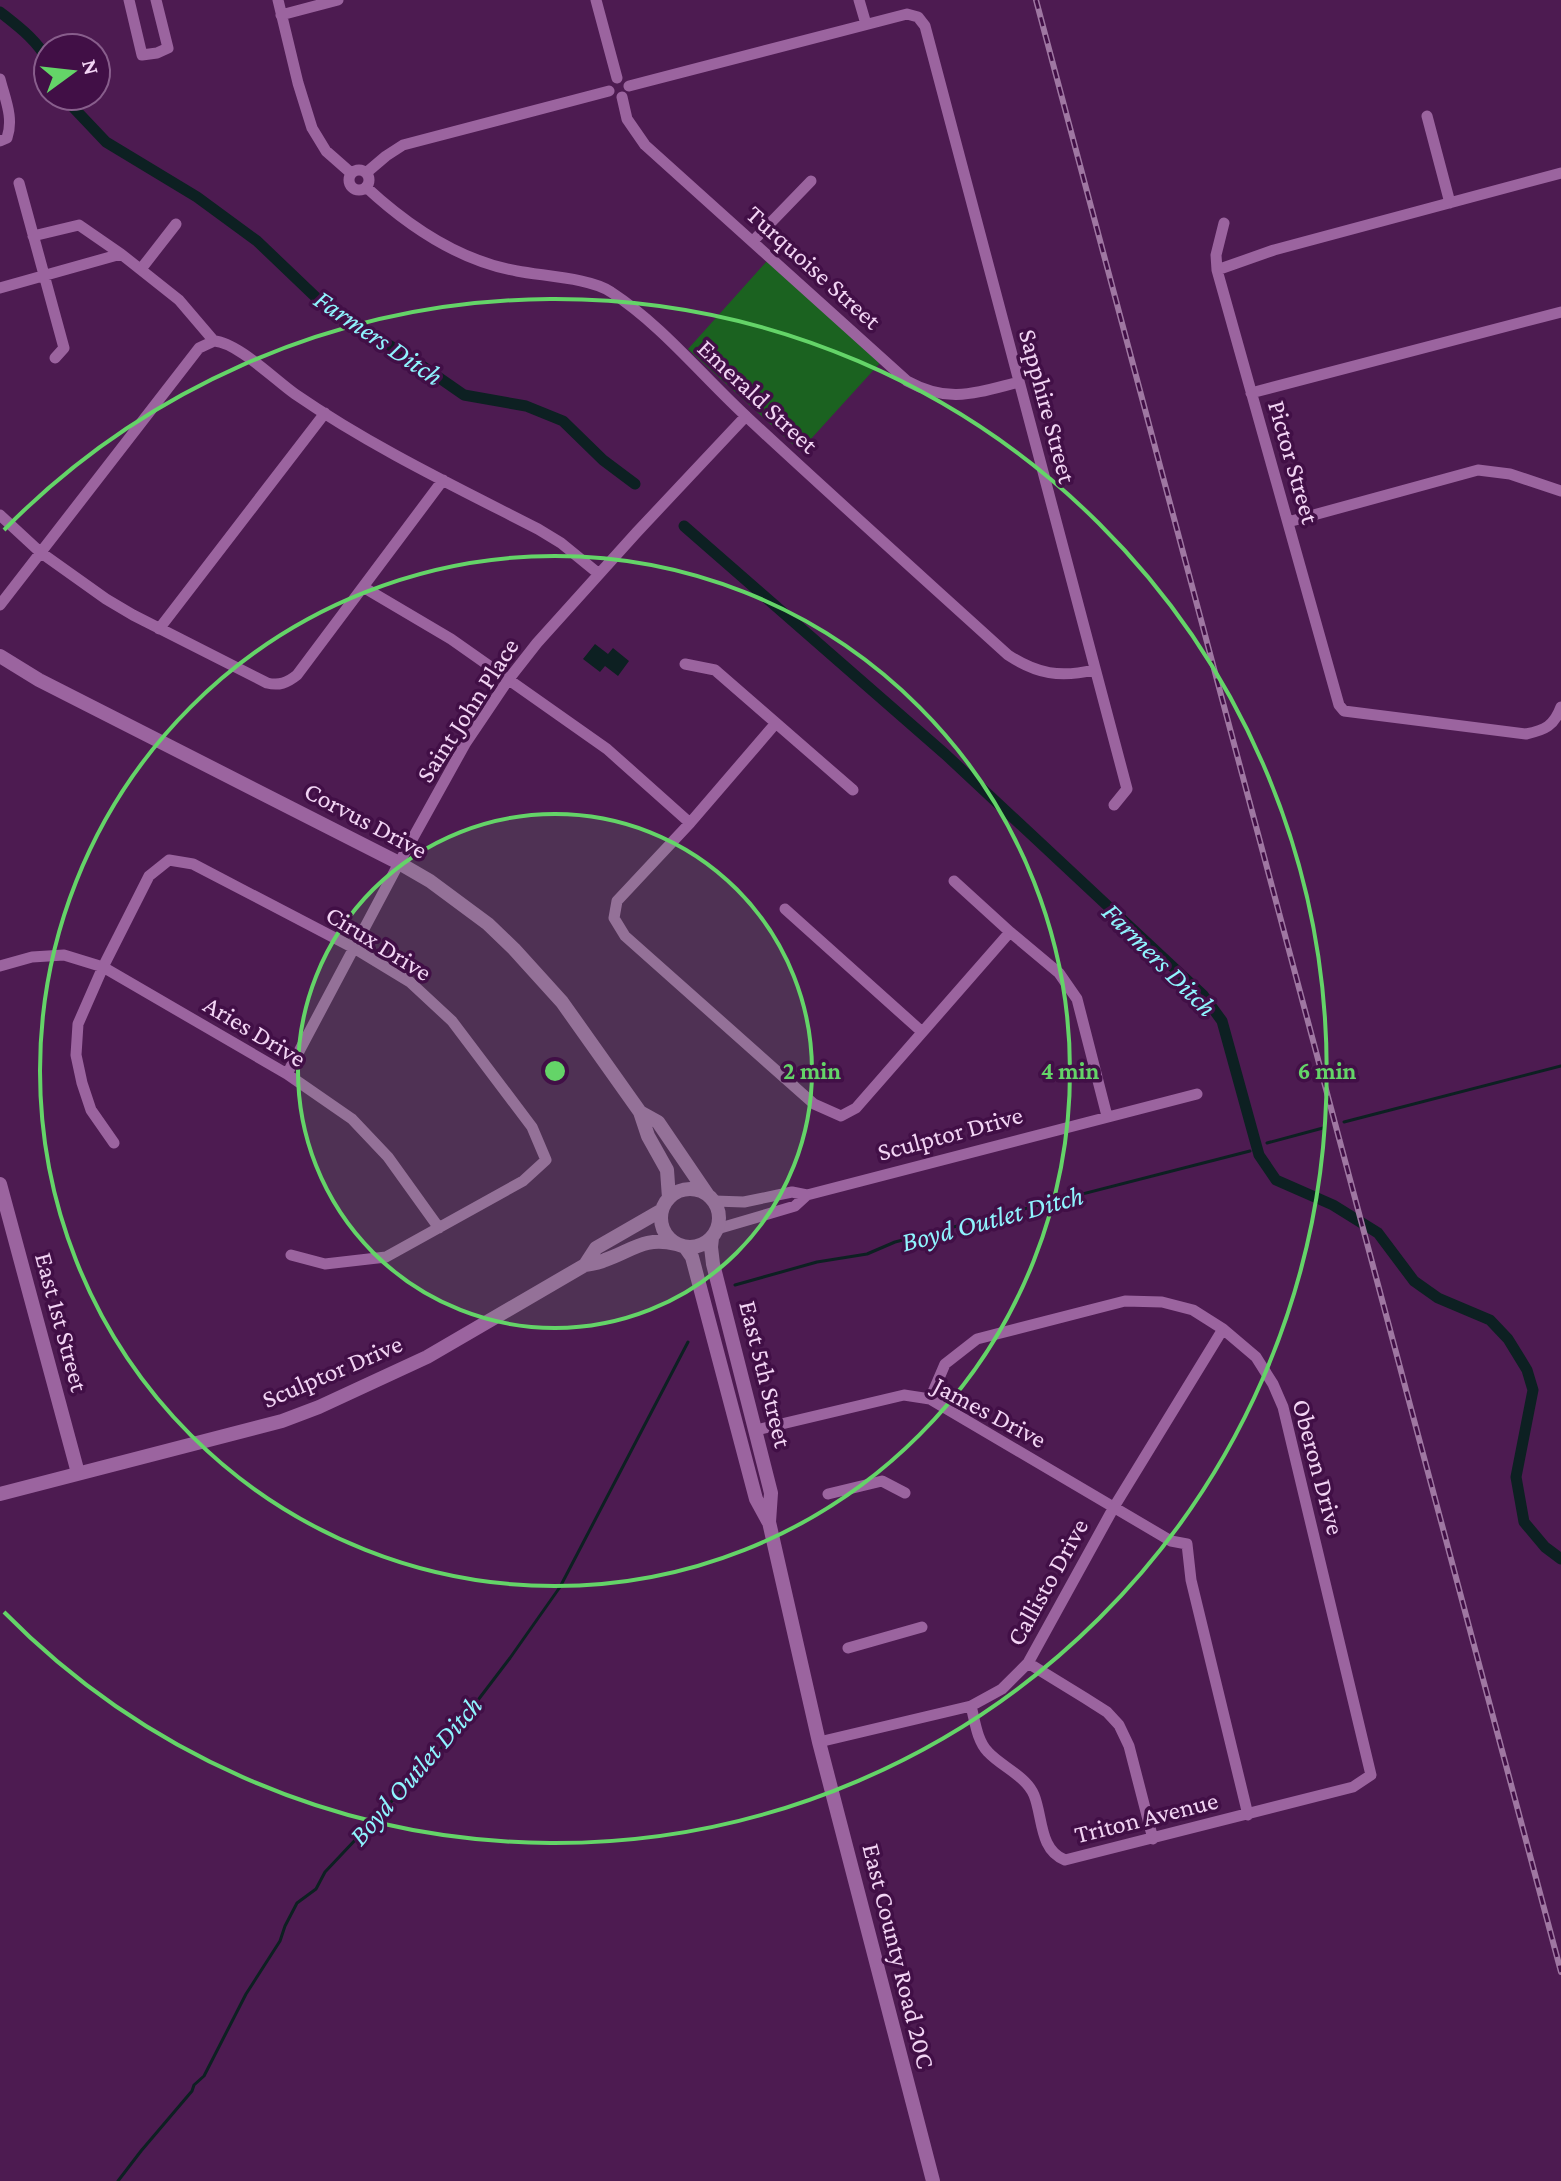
<svg xmlns="http://www.w3.org/2000/svg" width="1561" height="2181" font-family="'Crimson Pro',serif">
<rect width="100%" height="100%" fill="#4d1b51"/>
<path fill="#1b6220" d="M767,261L880,363L800,451L688,349Z"/>
<path fill="#0d2022" d="M595,644L608,654L613,648L629,661L618,676L605,666L600,672L583,659Z"/>
<g fill="none" stroke-linecap="round" stroke-linejoin="round">
<path stroke="#0d2022" stroke-width="3" d="M1344,1122L1561,1066
M1267,1143L1323,1128
M735,1285L817,1262L867,1254L895,1242L1250,1151
M118,2181L141,2151L192,2091L194,2085L204,2076L246,1994L280,1941L285,1926L297,1903L316,1889L325,1872L440,1750L510,1658L560,1587L688,1342"/>
<path stroke="#0d2022" stroke-width="11" d="M0,12C19,27 37,40 48,61
M66,96L70,104L106,142L197,197L257,241L325,306L415,361L464,395L526,406L563,421L603,460L635,484
M684,526L945,754L1203,995L1222,1021L1259,1155L1276,1180L1333,1205L1378,1233L1414,1281L1438,1298L1490,1320L1508,1339L1527,1370L1533,1390L1516,1477L1524,1522L1545,1547L1561,1559"/>
<path stroke="#9b649f" stroke-width="11" d="M129,0L142,55L157,53L168,48L156,0
M278,0L298,83L312,128L326,151L351,173
M596,0L617,78
M859,0L866,24
M281,15L338,0
M0,79C5,99 14,118 7,138L0,141
M629,86L907,14L918,17L925,26L1127,789L1114,805
M622,97L627,119L645,145L907,381C949,404 975,393 1019,382
M1427,116L1450,203
M349 180a10 10 0 1 1 20 0a10 10 0 1 1-20 0Z
M366,173L386,156L403,145L609,91
M19,183L64,348L55,358
M366,187C408,226 460,261 517,271C542,276 591,278 611,292C663,326 703,377 749,419C834,498 921,576 1008,655C1037,674 1060,678 1094,670
M1224,223L1216,255L1217,270L1339,705L1344,711L1526,734C1545,730 1554,726 1561,707
M33,236L79,225L121,254
M753,241L811,181
M141,269L176,224
M1217,270L1274,250L1561,173
M0,288L121,254L179,300L214,341
M214,341C237,342 275,380 295,394C372,447 456,487 538,529L561,543L599,574
M1251,393L1561,312
M0,515L40,552L106,599L133,615L267,683C279,686 287,683 297,675L443,480
M1288,522L1478,470L1510,474L1561,491
M363,587L451,639L607,749L690,823
M0,605L199,348L214,341
M159,629L325,413
M685,664L715,670L853,790
M776,723L690,823L617,901L614,918L625,936L814,1104L841,1116L856,1108L1010,932
M954,881L1010,932L1059,973L1077,999L1107,1116
M785,909L921,1031
M0,966L32,957L64,955L103,967L287,1074L352,1119L388,1157L439,1228
M287,1074L399,863L465,744L508,680L537,643L637,532L746,416
M114,1143L91,1110L82,1083L76,1055L78,1024L103,967L149,876L169,860L193,864L354,948L410,982L452,1021L532,1127L546,1160L523,1181L386,1257L325,1264L291,1255
M714,1201L744,1202L792,1192L807,1195L1197,1094
M717,1229L795,1206L807,1195
M930,1399L945,1364L977,1339L1125,1301L1162,1302L1193,1310L1223,1329L1256,1357L1273,1384L1283,1407L1371,1775L1353,1787L1065,1860C1039,1850 1043,1817 1034,1795C1026,1776 1002,1767 988,1752C977,1741 975,1721 971,1706
M756,1430L904,1395L930,1399L1171,1541L1187,1544L1191,1580L1248,1815
M828,1494L882,1481L905,1493
M848,1648L922,1627
M1028,1663L1085,1698L1107,1712L1119,1725L1129,1746L1153,1839
M819,1742L971,1706L1002,1689L1028,1663L1114,1507L1223,1329"/>
<path stroke="#9b649f" stroke-width="14" d="M0,656L39,680L399,863L430,881L488,924L514,949L562,1002L640,1112L648,1136L667,1170L669,1198
M640,1112L658,1122L707,1194
M0,1184L78,1473
M661 1218a29 29 0 1 1 58 0a29 29 0 1 1-58 0Z
M712,1238L711,1247L713,1264L771,1493L769,1522L819,1742L933,2181
M685,1247L692,1257L756,1499L768,1521
M585,1265L596,1248L662,1210
M0,1494L282,1421L319,1407L427,1357L585,1265C592,1264 599,1263 605,1260C632,1251 644,1236 676,1244"/>
<defs>
<path id="rail" d="M1036,0L1561,1972"/>
</defs>
<use href="#rail" stroke="#9f77a2" stroke-width="6"/>
<use href="#rail" stroke="#410f46" stroke-width="3" stroke-dasharray="9" stroke-linecap="butt"/>
</g>
<circle cx="555" cy="1071" r="257" fill="#64d468" fill-opacity=".12"/>
<g fill="none" stroke="#64d468" stroke-width="4">
<circle cx="555" cy="1071" r="257"/>
<circle cx="555" cy="1071" r="515"/>
<path d="M4 530A772 772 0 1 1 4 1612"/>
</g>
<g text-anchor="middle" stroke-width="7" stroke-linejoin="round" paint-order="stroke">
<g font-size="26" fill="#f2d4f4" stroke="#410f46">
<text transform="translate(814 267) rotate(42)" y="9">Turquoise Street</text>
<text transform="translate(758 396) rotate(43)" y="9">Emerald Street</text>
<text transform="translate(1048 406) rotate(75)" y="9">Sapphire Street</text>
<text transform="translate(1294 462) rotate(74)" y="9">Pictor Street</text>
<text transform="translate(467 710) rotate(-57)" y="9">Saint John Place</text>
<text transform="translate(366 820) rotate(28)" y="9">Corvus Drive</text>
<text transform="translate(379 943) rotate(32)" y="9">Cirux Drive</text>
<text transform="translate(255 1031) rotate(31)" y="9">Aries Drive</text>
<text transform="translate(950 1133) rotate(-15)" y="9">Sculptor Drive</text>
<text transform="translate(62 1322) rotate(75)" y="9">East 1st Street</text>
<text transform="translate(332 1371) rotate(-23)" y="9">Sculptor Drive</text>
<text transform="translate(766 1374) rotate(76)" y="9">East 5th Street</text>
<text transform="translate(990 1412) rotate(28)" y="9">James Drive</text>
<text transform="translate(1319 1467) rotate(75)" y="9">Oberon Drive</text>
<text transform="translate(1047 1582) rotate(-61)" y="9">Callisto Drive</text>
<text transform="translate(1146 1817) rotate(-14)" y="9">Triton Avenue</text>
<text transform="translate(899 1956) rotate(76)" y="9">East County Road 20C</text>
</g>
<g font-size="28" font-style="italic" fill="#8ff4fe" stroke="#410f46">
<text transform="translate(379 337) rotate(34)" y="10">Farmers Ditch</text>
<text transform="translate(1160 959) rotate(45)" y="10">Farmers Ditch</text>
<text transform="translate(992 1218) rotate(-15)" y="10">Boyd Outlet Ditch</text>
<text transform="translate(415 1770) rotate(-49)" y="10">Boyd Outlet Ditch</text>
</g>
</g>
<circle cx="555" cy="1071" r="12" fill="#64d468" stroke="#410f46" stroke-width="4"/>
<g font-size="24" text-anchor="middle" font-weight="bold" fill="#64d468" stroke="#410f46" stroke-width="7" stroke-linejoin="round" paint-order="stroke">
<text x="812" y="1079">2 min</text>
<text x="1070" y="1079">4 min</text>
<text x="1327" y="1079">6 min</text>
</g>
<g transform="translate(72 72) rotate(75)"><circle r="38" fill="#410f46" stroke="#885e8c" stroke-width="2"/>
<path d="M0-6L14 30L0 20L-14 30Z" fill="#64d468"/>
<text y="-12" font-size="22" font-weight="bold" text-anchor="middle" fill="#f2d4f4">N</text>
</g>
</svg>
